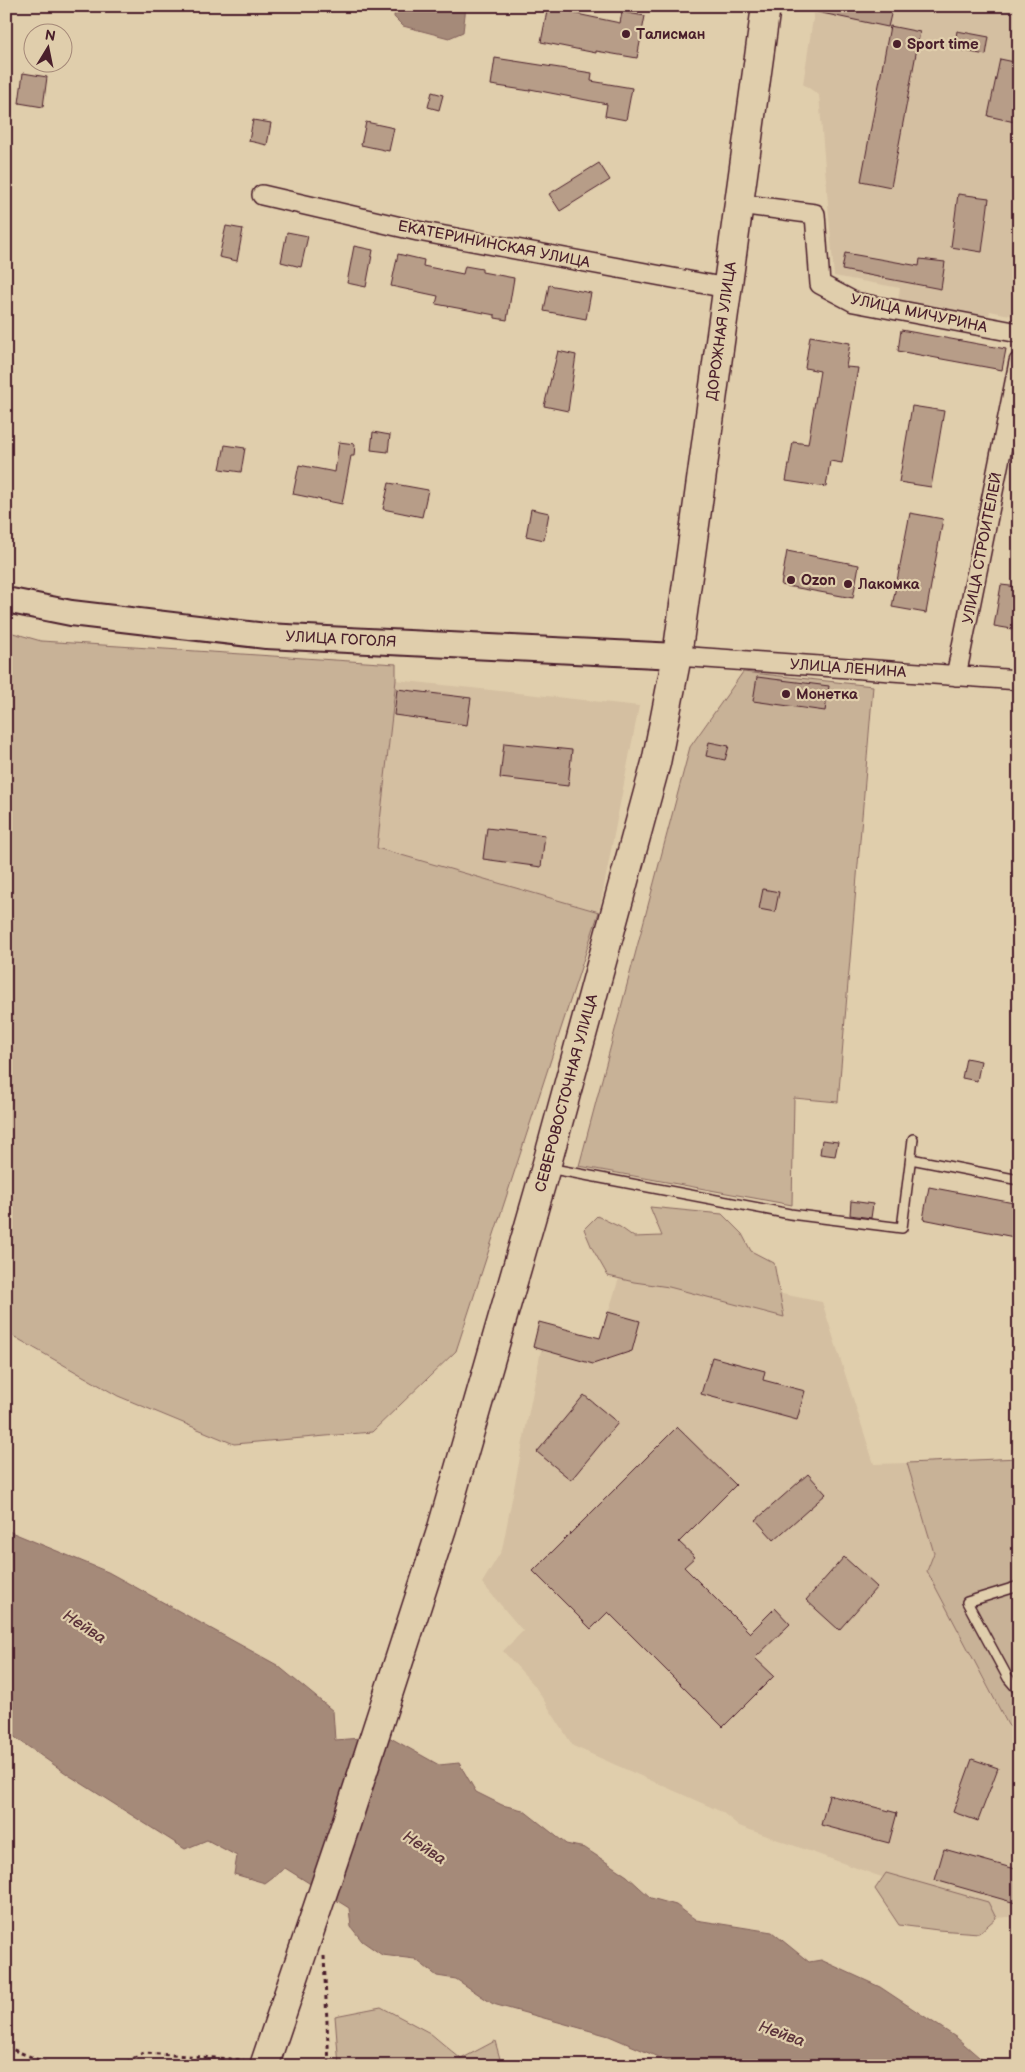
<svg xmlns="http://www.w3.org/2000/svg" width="1025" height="2072" font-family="'Balsamiq Sans',sans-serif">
<rect width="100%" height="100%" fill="#e0ceac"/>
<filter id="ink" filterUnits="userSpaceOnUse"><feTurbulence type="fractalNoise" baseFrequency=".02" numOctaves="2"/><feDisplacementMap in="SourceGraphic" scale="10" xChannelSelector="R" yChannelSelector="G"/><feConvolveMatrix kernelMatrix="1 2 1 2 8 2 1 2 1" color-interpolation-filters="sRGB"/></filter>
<g filter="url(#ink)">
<path fill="#d4bfa1" d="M815,6H1019V317L990,311L987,324L897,307L900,288L834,276L819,95L803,84Z
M396,680L639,706L599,912L377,848Z
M624,1262L822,1302L874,1464L907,1463L934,1553L927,1571L1007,1725L1019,1735V1916L996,1918L739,1826L722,1812L573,1746L534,1685L503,1651L523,1631L482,1583L502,1550L541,1350L533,1347L539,1322L588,1335L584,1346L597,1349Z"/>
<path fill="#c8b297" stroke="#896861" d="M6,631L41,641L396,664V680L377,848L599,912L456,1351L372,1432L234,1444L118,1396L6,1332Z
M743,672L873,686L838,1102L794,1098L792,1205L579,1166L690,747Z
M650,1207L722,1214L742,1234L751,1251L774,1263L784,1317L669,1287L634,1282L608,1276L592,1248L584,1229L597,1216L620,1227L634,1237L662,1236Z
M1019,1458V1735L1008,1725L927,1571L934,1553L907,1463Z
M886,1873L988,1902L996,1918L979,1933L938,1930L899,1925L875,1889Z
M381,2007L430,2033L461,2059L495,2041L502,2066H339L335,2016Z"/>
<path fill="#a58a79" stroke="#815f5a" d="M395,6H466L463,32L449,38L403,26L394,17Z
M6,1530L108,1572L277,1665L333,1711L335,1740L387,1736L439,1765L459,1763L476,1792L502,1805L523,1810L566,1844L585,1848L627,1876L651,1898L676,1905L696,1920L772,1932L809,1962L821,1960L880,1987L957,2038L987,2064L992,2066H679L609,2036L493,2004L456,1979L437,1976L415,1959L382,1955L362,1941L351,1927L349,1908L285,1868L265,1883L234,1874L237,1856L207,1840L185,1849L70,1776L6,1731Z"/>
<path fill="#b79d88" stroke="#4a1f2b" d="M548,6H573L572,13L620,23L622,12L645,16L637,58L596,51V53L541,42Z
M818,6H893L888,27L817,12Z
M890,26L920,32L891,187L861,181Z
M957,31L989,37L986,55L954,49Z
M495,58L592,73L591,81L632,88L626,120L605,116L607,104L530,89V91L491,85Z
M1000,59L1019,63V123L988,116Z
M23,73L47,77L43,107L19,103Z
M432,92L443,95L439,110L428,107Z
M253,120L271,123L267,145L249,141Z
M366,122L394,128L389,151L361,145Z
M599,163L610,180L560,211L549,194Z
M958,194L989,198L982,252L951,247Z
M226,226L243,229L237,261L219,257Z
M287,232L308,236L301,267L281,262Z
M354,246L373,250L366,287L347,283Z
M845,253L919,266L920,259L945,262L941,289L842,270Z
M398,254L424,260L423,266L463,274L465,266L482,269V272L514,278L507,320L495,318V315L436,304L438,296L391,286Z
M549,285L591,293L586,319L544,311Z
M901,330L1006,349L1002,370L898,351Z
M810,336L850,343L846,367L858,368L842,463L830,461L826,487L786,481L793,442L808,444L820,371L805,368Z
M558,351L576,355L568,411L544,406Z
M912,406L944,411L931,487L899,482Z
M373,432L390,435L388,452L371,450Z
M339,442L355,444L354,456H351L342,504L293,494L299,465L335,472Z
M225,445L245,448L241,472L220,469Z
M389,483L428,490L422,517L383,509Z
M531,509L549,513L544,540L526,536Z
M910,513L943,519L926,613L892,607Z
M787,551L859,565L853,598L781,585Z
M1001,585L1019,587L1012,629L994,626Z
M757,677L829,686L825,711L753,701Z
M397,689L471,698L467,725L394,715Z
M709,742L729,746L725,760L706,756Z
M504,743L572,750L568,786L500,778Z
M487,828L545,835L541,867L483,859Z
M763,889L779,892L775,912L759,909Z
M966,1058L981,1061L977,1081L962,1078Z
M822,1140L838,1142L835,1156L820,1154Z
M929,1187L1019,1204V1238L923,1219Z
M851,1201L873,1204L871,1218L850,1215Z
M608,1312L640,1321L632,1351L593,1364L533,1347L539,1322L600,1338Z
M712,1357L765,1371L763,1380L805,1391L797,1420L701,1394Z
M584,1395L618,1423L571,1480L537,1452Z
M677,1427L736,1485L679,1542L695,1557L684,1567L750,1633L775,1608L790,1624L755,1658L774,1676L723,1727L608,1612L591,1629L533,1571Z
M808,1474L826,1494L774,1540L756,1520Z
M844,1557L877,1587L839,1630L806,1600Z
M972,1759L998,1768L978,1821L953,1812Z
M829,1795L897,1813L889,1843L821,1825Z
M944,1849L1019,1870V1904L935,1880Z"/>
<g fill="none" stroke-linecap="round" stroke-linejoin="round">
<defs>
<path id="service" d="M911,1159L1019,1180
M548,1168L790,1214L902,1228L913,1139
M1019,1586L967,1602L1008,1678L1019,1691"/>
<path id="minor" d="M262,195L418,231L727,288
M739,204L815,214L820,284L854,302L1019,333
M677,656L1019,680
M956,676L1019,362"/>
<path id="tertiary" d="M6,600L71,613L266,636L677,656"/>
<path id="primary" d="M264,2066L346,1824L442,1528L546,1167L656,763L677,656L766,6"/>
</defs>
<use href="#service" stroke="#4a1f2b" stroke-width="12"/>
<use href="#minor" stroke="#4a1f2b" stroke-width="22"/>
<use href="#tertiary" stroke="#4a1f2b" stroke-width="28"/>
<use href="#primary" stroke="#4a1f2b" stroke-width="31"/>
<path stroke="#4a1f2b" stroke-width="3" stroke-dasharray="4 4" stroke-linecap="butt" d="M324,1956L329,2066
M6,2047L54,2066
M119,2066L144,2053L244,2060"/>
<use href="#service" stroke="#e0ceac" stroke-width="9"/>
<use href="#minor" stroke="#e0ceac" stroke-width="19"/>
<use href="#tertiary" stroke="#e0ceac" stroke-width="24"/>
<use href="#primary" stroke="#e0ceac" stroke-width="28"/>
</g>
</g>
<g fill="#4a1f2b" stroke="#e0ceac" stroke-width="2">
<circle cx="626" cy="34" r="5"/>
<circle cx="897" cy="44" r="5"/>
<circle cx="791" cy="580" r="5"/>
<circle cx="848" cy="584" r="5"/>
<circle cx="786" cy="694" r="5"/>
</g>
<g text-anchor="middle" stroke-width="4.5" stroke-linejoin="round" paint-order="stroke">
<g font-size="15" font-weight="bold" fill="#4a1f2b" stroke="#e0ceac" text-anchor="start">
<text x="636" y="39">Талисман</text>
<text x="907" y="49">Sport time</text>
<text x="801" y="585">Ozon</text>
<text x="858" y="589">Лакомка</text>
<text x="796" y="699">Монетка</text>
</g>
<g font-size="15" fill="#4a1f2b" stroke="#e0ceac">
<text transform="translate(494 244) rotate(11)" y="5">ЕКАТЕРИНИНСКАЯ УЛИЦА</text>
<text transform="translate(919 313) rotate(12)" y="5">УЛИЦА МИЧУРИНА</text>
<text transform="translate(721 331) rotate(-82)" y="5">ДОРОЖНАЯ УЛИЦА</text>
<text transform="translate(982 548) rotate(-79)" y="5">УЛИЦА СТРОИТЕЛЕЙ</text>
<text transform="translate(341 639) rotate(3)" y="5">УЛИЦА ГОГОЛЯ</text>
<text transform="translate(848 668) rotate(4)" y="5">УЛИЦА ЛЕНИНА</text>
<text transform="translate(566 1093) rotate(-75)" y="5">СЕВЕРОВОСТОЧНАЯ УЛИЦА</text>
</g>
<g font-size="16" font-style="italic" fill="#5c343b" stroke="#e0ceac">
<text transform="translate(85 1626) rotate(33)" y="6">Нейва</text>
<text transform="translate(425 1847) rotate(33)" y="6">Нейва</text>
<text transform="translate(782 2033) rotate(20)" y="6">Нейва</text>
</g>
</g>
<rect width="1025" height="2072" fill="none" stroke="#e0ceac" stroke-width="25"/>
<rect x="12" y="12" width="1000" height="2047" fill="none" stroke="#4a1f2b" stroke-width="2" filter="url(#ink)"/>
<g transform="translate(48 48) rotate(10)"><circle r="24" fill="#e0ceac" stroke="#a48878"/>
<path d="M0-4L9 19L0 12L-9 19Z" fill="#4a1f2b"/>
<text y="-8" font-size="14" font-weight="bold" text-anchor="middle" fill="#4a1f2b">N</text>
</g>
</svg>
